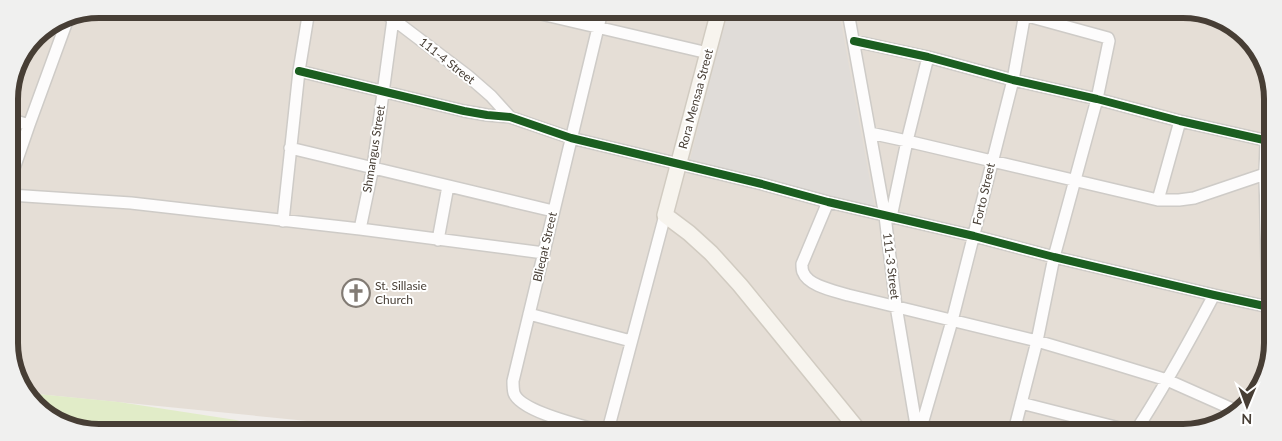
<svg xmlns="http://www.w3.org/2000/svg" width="1282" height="441" font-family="Lato,sans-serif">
<rect width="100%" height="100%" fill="#f0edea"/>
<path fill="#e5ded6" d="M99,9L1212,13L1251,40L1272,87L1269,371L1238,413L1189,432L388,429L27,393L10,360L9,93L18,59L39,31Z"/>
<path fill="#e0dcd8" d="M727,11L839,12L875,209L689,164Z"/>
<path fill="#e1ecc8" d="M27,393L119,402L236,420L265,428H70L31,401Z"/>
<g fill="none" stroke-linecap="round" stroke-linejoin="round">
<defs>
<path id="minor" d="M381,10L468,76L491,96L510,117
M528,11L708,53
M848,12L885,216L896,306L917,431
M854,41L928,57L1013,80L1097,99L1180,121L1264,140L1266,143L1265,174L1268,307
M299,71L464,111L487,115L510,117L571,138L762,184L828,202L974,236L1054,257L1214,295L1269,307
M9,119L29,125
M870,133L907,141L1158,200H1179L1194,198L1265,174
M290,148L553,211
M9,183L29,125L67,21
M10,195L131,203L360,229L544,253
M1158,200L1180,121
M828,202L802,264C802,267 802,270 803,272C808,286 835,291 848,295L1037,341L1105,361L1167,380L1239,412
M891,217L907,141L928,57
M283,221L299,71L309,10
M360,229L373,167L393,19L398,10
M438,240L448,186
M529,314L631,341
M1021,403L1135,432
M597,430C579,425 520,411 514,393C513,389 513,384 513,381L602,11
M608,430L665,215
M920,431L952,321L1013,80L1025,13
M1014,431L1037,341L1054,257L1097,99L1109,41L1108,38L1024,15
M1135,432C1164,388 1189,342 1214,295"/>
<path id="secondary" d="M719,11L665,215L689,233L711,253L740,285L859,431"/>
</defs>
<use href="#minor" stroke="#cecbc7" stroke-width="14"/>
<use href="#secondary" stroke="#d1cbc1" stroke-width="18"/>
<use href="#minor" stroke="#fdfcfc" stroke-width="11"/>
<use href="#secondary" stroke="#f7f4ee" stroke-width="15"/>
<defs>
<path id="cycleway" d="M854,41L928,57L1013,80L1097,99L1180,121L1264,140L1266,143L1265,174L1268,307
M299,71L464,111L487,115L510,117L571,138L762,184L828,202L974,236L1054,257L1214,295L1269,307"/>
</defs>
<use href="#cycleway" stroke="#fff" stroke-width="11"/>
<use href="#cycleway" stroke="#1b5e20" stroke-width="8"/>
</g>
<defs>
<symbol id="church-ring" viewBox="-11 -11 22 22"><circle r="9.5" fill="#fff" stroke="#827b74" stroke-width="1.5"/><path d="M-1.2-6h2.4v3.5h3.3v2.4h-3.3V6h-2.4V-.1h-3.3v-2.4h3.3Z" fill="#827b74"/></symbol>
</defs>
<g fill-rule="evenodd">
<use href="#church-ring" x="340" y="277" width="32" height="32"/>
</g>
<g text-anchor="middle" stroke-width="4" stroke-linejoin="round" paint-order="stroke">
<g font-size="12" fill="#473e35" stroke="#fff">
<text transform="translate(447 61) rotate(38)" y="4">111-4 Street</text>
<text transform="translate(696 99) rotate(-75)" y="4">Rora Mensaa Street</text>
<text transform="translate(374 149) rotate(-81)" y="4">Shmangus Street</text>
<text transform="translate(984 194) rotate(-77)" y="4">Forto Street</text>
<text transform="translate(545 247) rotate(-77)" y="4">Blieqat Street</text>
<text transform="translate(891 266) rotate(83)" y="4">111-3 Street</text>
</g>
<g font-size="12" fill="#473e35" stroke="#fff" text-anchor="start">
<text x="375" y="290">St. Sillasie<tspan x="375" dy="14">Church</tspan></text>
</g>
</g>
<path d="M0 0H1282V441H0ZM99 18H1183A81 81 0 0 1 1264 99V343A81 81 0 0 1 1183 424H99A81 81 0 0 1 18 343V99A81 81 0 0 1 99 18Z" fill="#f0f0ef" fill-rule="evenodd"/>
<path fill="none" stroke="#473e35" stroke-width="6" d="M99 18H1183A81 81 0 0 1 1264 99V343A81 81 0 0 1 1183 424H99A81 81 0 0 1 18 343V99A81 81 0 0 1 99 18Z"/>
<g transform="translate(1247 406) rotate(181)" stroke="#ffffff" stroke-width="4" paint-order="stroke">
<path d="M0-4L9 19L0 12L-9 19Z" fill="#473e35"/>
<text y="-8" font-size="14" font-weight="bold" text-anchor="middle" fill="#473e35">N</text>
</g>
</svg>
